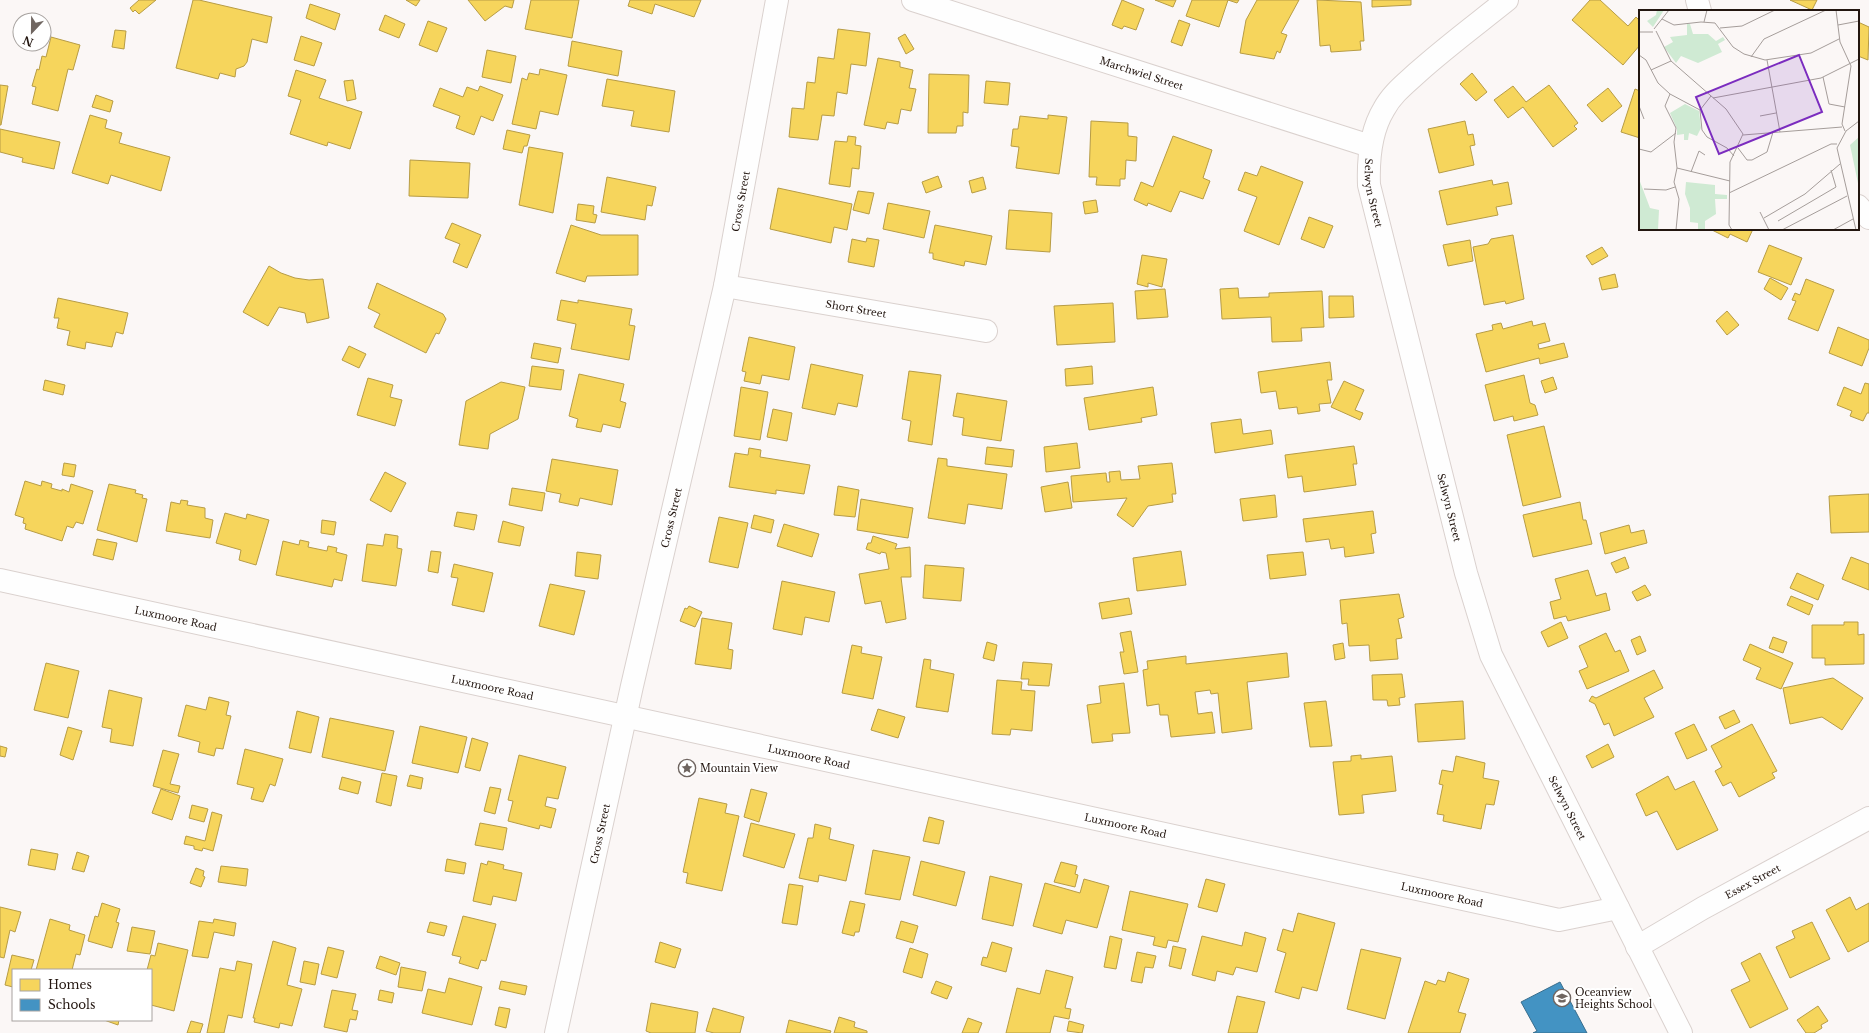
<svg xmlns="http://www.w3.org/2000/svg" width="1869" height="1033" font-family="'Libre Baskerville',serif">
<rect width="100%" height="100%" fill="#fbf7f6"/>
<path fill="#f6d55c" stroke="#b79c45" d="M139,0H156L139,14L135,10L133,12L130,8Z
M193,0H199L272,17L267,43L252,39L247,62L244,66L236,69L235,77L220,73L218,79L176,68Z
M406,0H420L416,6Z
M468,0H514L512,8L505,6L485,21Z
M531,0H579L572,38L525,29Z
M630,0H701L694,17L655,4L652,14L628,6Z
M1122,0L1144,9L1136,30L1124,26L1122,29L1112,25Z
M1155,0H1176L1173,7Z
M1192,0H1239L1237,3L1228,0L1219,27L1186,16Z
M1257,0H1299L1281,33L1287,35L1280,53L1277,51L1274,59L1240,53L1246,20Z
M1317,0L1361,2L1364,41H1360L1361,50L1331,52L1330,45L1320,46Z
M1372,0H1411V5L1372,7Z
M1590,0H1600L1628,26L1636,17L1640,21V45L1623,65L1572,20Z
M1790,0H1817L1812,10Z
M310,4L340,14L335,30L306,18Z
M385,15L405,24L399,38L379,30Z
M1179,20L1190,24L1182,46L1171,42Z
M428,21L447,28L437,52L419,45Z
M1858,22L1869,27L1868,60L1858,56Z
M838,29L870,33L866,66L851,64L847,94L837,92L834,116L822,115L818,140L789,137L792,108L804,109L807,82L815,83L818,57L834,59Z
M115,30L126,31L124,49L112,47Z
M905,34L914,49L906,54L898,38Z
M301,36L322,43L314,66L294,60Z
M51,37L80,45L73,70L68,69L58,111L32,104L36,87L32,86L37,69L39,70L42,56L46,57Z
M572,41L622,51L618,76L568,66Z
M487,50L516,56L511,83L482,77Z
M878,58L900,62V67L913,70L909,88L916,89L911,111L901,109L898,124L887,122L885,129L864,125Z
M540,69L567,75L558,115L540,111L536,129L512,124L522,78L527,80L529,73L539,75Z
M296,70L326,80L319,98L362,112L350,149L328,142L327,146L290,134L301,100L288,96Z
M1472,73L1487,92L1476,101L1460,84Z
M929,74L969,75L968,113L963,112V126H957L956,133H928Z
M607,79L675,91L669,132L631,126L634,111L602,106Z
M353,80L356,99L347,101L344,81Z
M986,81L1010,83L1008,105L984,103Z
M0,85L8,86L1,125H0Z
M1549,85L1578,123L1574,126L1577,129L1553,147L1523,107L1508,118L1494,100L1513,86L1526,102Z
M480,86L503,95L493,121L481,116L474,135L456,128L460,116L433,106L440,88L463,97L467,87L478,91Z
M1608,88L1622,106L1602,122L1587,105Z
M1635,89L1640,91V138L1621,132Z
M96,95L113,101L110,112L92,107Z
M90,115L107,120L105,128L122,133L119,143L170,157L161,191L111,175L108,184L72,173Z
M1048,115L1067,117L1059,174L1016,168L1019,147L1011,146L1013,129H1018L1020,116L1048,119Z
M1091,121L1128,123V136L1137,137L1136,161L1126,160L1125,179H1120V186L1096,185L1097,177H1089Z
M1465,121L1468,135L1473,134L1475,145L1470,146L1474,165L1439,173L1428,129Z
M0,129L60,142L54,169L22,162L23,158L0,152Z
M507,130L530,135L527,146H524L522,153L503,149Z
M848,136L856,137L855,145L861,146L859,169L852,168L850,187L829,184L835,141L847,142Z
M1173,136L1212,150L1203,178L1210,181L1203,199L1180,191L1171,212L1148,203L1147,206L1134,200L1141,182L1153,187Z
M529,147L563,153L553,213L519,205Z
M410,160L470,163L468,198L409,196Z
M1261,166L1303,182L1279,245L1244,231L1257,197L1238,190L1245,172L1257,176Z
M938,176L942,187L926,193L922,182Z
M607,177L656,187L652,206L647,205L645,220L601,212Z
M983,177L986,189L972,193L969,181Z
M1492,180L1493,185L1508,182L1512,204L1496,207L1498,215L1447,225L1439,191Z
M778,188L852,204L847,230L834,227L831,243L770,229Z
M858,191L874,193L869,214L853,210Z
M1096,200L1098,212L1085,214L1083,202Z
M888,203L930,211L924,238L883,229Z
M578,204L594,206L593,214L597,215L595,223L576,220Z
M1009,210L1052,213L1050,252L1006,249Z
M1309,217L1333,226L1324,248L1301,239Z
M452,223L481,235L467,268L453,262L460,244L445,238Z
M571,225L601,235H638V275L587,276L585,282L556,273Z
M935,225L992,236L986,265L965,261L964,266L933,259V253H929Z
M1710,229H1753L1747,242L1730,234L1728,238Z
M1513,235L1524,299L1506,304L1505,301L1484,305L1473,247L1488,244L1491,239Z
M867,238L879,240L874,267L848,262L852,239L866,242Z
M1470,240L1473,261L1448,266L1443,245Z
M1769,245L1802,258L1791,285L1758,272Z
M1602,247L1608,256L1592,265L1586,256Z
M1142,255L1167,259L1162,287L1148,283V287L1137,284Z
M269,266L281,273L295,278L309,280L323,279L329,318L307,323L305,313L279,307L268,326L243,312Z
M1615,274L1618,287L1602,290L1599,278Z
M1770,278L1788,288L1781,300L1764,289Z
M1806,279L1834,290L1818,331L1788,319L1796,301L1792,300L1795,293L1800,295Z
M377,283L443,314L446,319L439,334L436,333L426,353L374,327L380,314L368,308Z
M1238,288L1239,298L1269,297V293L1322,291L1324,327L1301,328L1302,341L1272,342L1271,317L1222,319L1220,289Z
M1165,289L1168,317L1137,319L1135,291Z
M1329,296H1353L1354,317L1329,318Z
M58,298L128,313L123,334L116,332L112,347L86,342L85,349L67,345L70,331L57,328L59,318H54Z
M561,300L578,303V300L632,309L629,325L635,326L629,360L571,349L576,324L557,320Z
M1113,303L1115,342L1057,345L1054,306Z
M1727,311L1739,325L1727,335L1716,321Z
M1532,321L1533,326L1545,323L1550,341L1538,344L1539,349L1564,343L1568,357L1540,364L1539,358L1486,372L1476,334L1493,330L1492,325L1501,323L1503,329Z
M1838,327L1869,340V348L1862,366L1829,353Z
M749,337L795,347L789,380L762,375L760,384L744,381L746,372L742,371Z
M534,343L561,348L558,363L531,358Z
M349,346L366,354L359,368L342,360Z
M1330,362L1332,380H1327L1331,403L1319,404L1320,411L1298,414L1297,407L1279,409L1276,391L1261,393L1258,372Z
M811,364L863,375L857,407L838,403L835,415L802,408Z
M532,366L564,370L561,390L529,386Z
M1092,366L1093,384L1066,386L1065,369Z
M909,371L941,375L932,445L908,441L911,421L902,419Z
M579,374L624,384L620,401L626,403L620,428L603,424L601,432L576,427L578,419L569,416Z
M1524,375L1530,403L1535,405L1538,415L1514,421L1513,416L1494,421L1485,385Z
M1553,377L1557,389L1545,393L1541,381Z
M368,378L393,385L390,397L402,400L395,426L357,415Z
M45,380L65,385L63,395L43,390Z
M1344,381L1364,390L1355,410L1363,413L1360,420L1331,407Z
M501,382L525,387L518,419L490,434L488,449L459,445L466,401Z
M1865,383L1869,384V413H1867L1863,421L1850,416L1852,411L1837,405L1844,387L1861,394Z
M741,387L768,392L760,440L734,436Z
M1153,387L1157,415L1141,418L1142,422L1089,430L1084,398Z
M957,393L1007,401L1001,441L962,435L964,418L953,416Z
M773,409L792,413L787,441L767,437Z
M1241,419L1243,434L1271,430L1273,444L1215,453L1211,423Z
M1544,426L1561,497L1523,506L1507,435Z
M1077,443L1080,468L1046,472L1044,447Z
M1354,446L1357,464H1353L1356,485L1304,492L1302,476L1288,478L1285,455Z
M987,447L1014,450L1012,467L985,464Z
M749,448L761,450L760,457L810,465L804,494L776,490V494L729,487L735,453L748,455Z
M938,458L947,459V466L1007,474L1002,509L968,504L965,524L928,518Z
M552,459L618,470L612,505L580,498L578,506L559,502L561,494L546,491Z
M64,463L76,465L74,477L62,475Z
M1172,463L1176,494H1172L1173,502L1148,506L1133,527L1117,515L1127,498L1073,502L1071,476L1106,473L1107,482H1110L1109,472L1120,471L1121,480L1140,479L1138,466Z
M385,472L406,483L391,512L370,500Z
M25,481L41,486L42,481L52,484L51,488L62,491V489L69,492L71,484L93,491L83,524L76,522L73,528L67,526L62,541L25,529L26,524L23,523L24,518L15,515Z
M1068,482L1072,508L1045,512L1041,487Z
M109,484L136,490L135,493L143,495L142,498L147,499L137,542L97,530Z
M838,486L859,490L855,517L834,515Z
M512,488L545,493L542,511L509,505Z
M1869,494V532L1831,533L1829,496Z
M1275,495L1277,517L1243,521L1240,499Z
M861,499L913,508L908,538L857,530Z
M181,500L188,501L187,505L205,508V518L213,520L210,538L166,531L171,502L180,504Z
M1580,502L1583,520H1586L1592,544L1533,557L1523,515Z
M1373,511L1376,533L1371,534L1374,553L1345,557L1344,547L1331,549L1329,539L1306,542L1303,519Z
M457,512L477,515L474,530L454,526Z
M225,513L246,519L247,514L269,520L256,565L239,560L241,550L216,543Z
M754,515L774,520L771,533L751,528Z
M719,517L748,523L738,568L709,562Z
M322,520L336,522L334,535L321,533Z
M503,521L524,527L520,546L498,542Z
M784,524L819,534L812,557L777,546Z
M1629,525L1631,533L1644,530L1647,543L1605,554L1600,533Z
M385,534L398,536L397,548L402,549L396,586L362,581L367,544L383,546Z
M873,536L897,544L895,549L910,547L911,577H901L906,619L886,623L881,601L865,604L859,574L889,569L886,553L881,552L880,554L866,549L868,543H871Z
M97,539L117,543L113,560L93,555Z
M300,540L309,542L308,547L327,551L328,546L337,548L336,552L347,555L342,581L334,579L332,587L276,575L283,541L299,545Z
M431,551L441,552L438,573L428,571Z
M1181,551L1186,585L1137,591L1133,558Z
M577,552L601,555L598,579L575,576Z
M1303,552L1306,575L1270,579L1267,555Z
M1625,557L1629,568L1616,573L1611,563Z
M1851,557L1869,564V590L1842,579Z
M454,564L493,573L484,612L452,605L458,578L451,577Z
M925,565L964,568L961,601L923,598Z
M1588,570L1596,596L1606,593L1610,610L1568,621L1566,616L1554,619L1550,602L1561,599L1555,579Z
M1797,573L1824,585L1818,600L1790,588Z
M782,581L835,592L829,622L805,617L802,635L773,629Z
M550,584L585,591L574,635L539,626Z
M1645,585L1651,595L1637,601L1632,592Z
M1399,594L1404,617L1398,619L1402,638L1396,639L1398,659L1370,661L1369,645L1349,646L1347,623L1342,624L1340,600Z
M1791,596L1813,605L1809,615L1787,605Z
M1129,598L1132,614L1102,619L1099,603Z
M689,606L702,612L695,627L680,621L685,608L687,609Z
M702,618L732,623L728,649L733,650L731,669L695,664Z
M1561,622L1568,638L1548,647L1541,632Z
M1844,622H1858V635L1864,634V664L1825,665V658H1812V625H1844Z
M1131,631L1138,672L1124,674L1120,652H1124L1120,633Z
M1606,633L1615,652L1620,650L1629,671L1587,689L1579,671L1588,667L1579,646Z
M1640,636L1646,651L1637,655L1631,640Z
M1773,637L1787,642L1783,653L1769,648Z
M987,642L997,645L994,661L983,658Z
M1343,643L1345,658L1335,660L1333,645Z
M1750,644L1793,663L1781,689L1756,679L1761,668L1743,660Z
M852,645L862,647L861,653L882,657L873,699L842,693Z
M1287,653L1289,677L1247,682L1252,729L1222,733L1218,693L1211,694L1210,690L1195,692L1198,714L1212,712L1215,733L1171,737L1168,715H1160L1159,704L1147,706L1143,670L1148,669L1147,661L1186,656V664Z
M924,659L931,660L930,669L954,674L948,712L916,707Z
M1023,662L1052,664L1049,686L1028,685L1029,679H1021Z
M46,663L79,671L68,718L34,710Z
M1654,670L1663,688L1644,698L1654,717L1614,736L1609,723L1604,725L1595,704L1589,701L1592,696L1596,698Z
M1402,674L1405,697L1399,698L1400,705L1388,706L1387,700H1373L1372,675Z
M1833,678L1863,698L1842,730L1822,717L1790,724L1783,688Z
M997,680L1022,682L1021,690L1035,691L1032,731L1011,729L1010,735L992,734Z
M1124,683L1130,733L1112,734L1113,741L1092,743L1087,705L1101,703L1099,686Z
M109,690L142,698L133,746L110,742L112,729L102,727Z
M209,697L229,702L226,715L231,716L223,749L216,748L214,756L198,752L200,742L178,736L186,705L206,710Z
M1326,701L1332,746L1310,747L1304,703Z
M1463,701L1465,739L1418,742L1415,704Z
M878,709L905,717L898,738L871,730Z
M1734,710L1740,722L1725,729L1719,717Z
M297,711L319,717L311,753L289,748Z
M330,718L394,731L385,771L322,757Z
M1694,724L1707,750L1687,759L1675,733Z
M1752,724L1777,771L1772,773L1775,778L1739,797L1731,782L1723,786L1715,771L1722,767L1711,746Z
M420,726L467,737L458,773L412,763Z
M68,727L82,731L73,760L60,755Z
M472,738L488,743L480,771L465,767Z
M1608,744L1614,757L1592,768L1586,756Z
M0,746L7,748L5,757L0,756Z
M245,749L283,759L275,786L270,784L263,802L251,799L254,788L237,784Z
M163,750L179,754L170,784L180,786L178,793L153,786Z
M519,755L566,767L558,799L547,797L545,806L556,809L551,828L540,825L539,829L508,821L513,801L508,800Z
M1361,755V759L1392,756L1396,791L1362,795L1364,813L1339,815L1333,762L1351,761V756Z
M1456,756L1485,763L1483,778L1499,781L1494,805L1486,804L1481,829L1443,821L1444,815L1437,814L1443,785L1439,784L1442,770L1453,772Z
M382,773L397,776L391,806L376,802Z
M410,775L423,778L421,789L407,786Z
M1668,776L1675,790L1694,781L1718,830L1677,850L1657,811L1646,816L1636,794Z
M342,777L361,782L358,794L339,789Z
M490,787L501,789L495,814L484,811Z
M161,789L180,796L172,820L152,813Z
M751,789L767,793L759,822L744,817Z
M699,798L727,804L725,813L739,816L722,891L686,883L688,873L683,872Z
M192,805L208,809L204,822L189,818Z
M212,812L222,815L213,851L203,848L202,851L194,849V846L184,844L186,836L205,841Z
M929,817L944,821L939,844L923,841Z
M480,823L507,828L503,850L475,845Z
M751,823L795,834L784,868L743,856Z
M815,824L831,828L829,839L854,845L846,881L819,875L818,882L799,878L808,838H813Z
M31,849L58,854L55,870L28,865Z
M873,850L910,857L900,900L865,894Z
M77,852L89,856L84,872L72,869Z
M447,859L466,863L464,874L445,871Z
M488,861L504,865L503,869L522,873L516,901L493,896L491,905L473,901L481,863L487,865Z
M921,861L965,872L956,906L913,895Z
M1061,862L1077,866L1075,874L1078,875L1075,887L1054,882Z
M221,866L248,869L246,886L218,882Z
M196,868L204,871L203,876L205,877L201,887L190,883Z
M990,876L1022,884L1013,926L982,919Z
M1084,879L1109,886L1097,928L1066,920L1062,934L1033,926L1045,883L1080,893Z
M1206,879L1225,884L1217,912L1198,907Z
M789,884L803,886L797,925L782,923Z
M1130,891L1188,904L1178,942L1168,940L1166,948L1153,945L1155,937L1122,930Z
M1850,897L1856,910L1869,903V941L1848,952L1826,910Z
M850,901L865,904L859,932H855L854,936L842,933Z
M102,903L120,909L116,922L119,923L112,948L88,941L95,916L98,917Z
M0,907L21,912L15,932L10,930L4,958L0,957Z
M1298,913L1335,923L1317,991L1302,987L1299,999L1275,992L1286,953L1277,950L1283,929L1293,932Z
M463,916L496,924L486,961L481,960L478,969L459,963L461,957L452,955Z
M50,919L70,925L69,930L85,935L80,955L76,954L72,970H36Z
M214,919L236,923L234,936L214,932L208,958L192,956L199,921L213,923Z
M901,921L918,926L913,943L896,938Z
M430,922L447,926L444,936L427,932Z
M1812,922L1830,959L1790,978L1776,947L1795,938L1792,931Z
M132,927L155,931L150,954L127,951Z
M1245,932L1266,938L1257,972L1236,967L1233,975L1217,971L1215,981L1192,975L1202,936L1242,946Z
M1110,936L1122,939L1116,969L1104,967Z
M273,941L296,948L287,985L302,989L292,1026L280,1023L279,1028L254,1022L255,1018H253Z
M660,942L681,949L675,968L655,962Z
M992,942L1012,948L1006,972L981,965L983,957L987,958Z
M158,943L188,950L174,1011L151,1005V970H147L151,955L155,956Z
M1173,946L1186,949L1181,969L1169,966Z
M328,947L344,951L337,978L321,974Z
M910,948L928,954L922,978L903,972Z
M1361,949L1401,958L1385,1019L1347,1009Z
M1137,952L1156,956L1153,968L1145,967L1142,983L1131,981Z
M1760,953L1788,1009L1750,1028L1731,990L1750,981L1741,963Z
M12,955L34,960L31,970H13V987L5,985Z
M380,956L400,963L396,975L376,968Z
M237,961L252,964L242,1018L228,1015L224,1033H207L220,968L235,971Z
M304,961L319,964L315,985L300,982Z
M401,967L426,972L422,991L398,987Z
M1046,970L1073,977L1065,1008L1071,1009L1069,1019L1054,1016L1050,1033H1006L1017,988L1040,994Z
M1448,972L1469,979L1458,1012L1466,1014L1460,1033H1408L1425,981L1436,985L1438,980L1445,982Z
M449,978L482,987L472,1025L422,1013L428,989L445,993Z
M501,981L527,986L525,995L499,989Z
M936,981L952,987L947,999L931,993Z
M332,990L356,994L352,1010L358,1011L356,1020L350,1019L347,1032L324,1027Z
M380,990L394,993L392,1003L378,1000Z
M1237,996L1265,1002L1257,1033H1228Z
M651,1003L698,1012L695,1033H651L646,1031Z
M1818,1006L1828,1021L1821,1025L1822,1028L1814,1033H1806L1797,1020Z
M499,1007L510,1009L506,1028L495,1025Z
M713,1008L744,1017L740,1033H714L706,1031Z
M839,1017L855,1022L854,1027L867,1031V1033H834Z
M968,1018L982,1023L978,1033H962Z
M104,1020H119L118,1025Z
M789,1020L831,1031L830,1033H786Z
M191,1021L203,1024L200,1033H187Z
M1069,1021L1084,1025L1082,1033L1067,1031Z"/>
<path fill="#4393c3" stroke="#396e8d" d="M1560,982L1587,1033H1533L1537,1031L1521,1002Z"/>
<g fill="none" stroke-linecap="round" stroke-linejoin="round">
<defs>
<g id="minor">
<path id="s1" d="M913,0L1370,146"/>
<path id="s2" d="M1507,0C1477,24 1446,47 1417,73C1405,84 1392,94 1384,109C1370,132 1368,159 1369,185L1466,573L1491,655L1681,1033"/>
<path d="M1697,0L1700,11"/>
<path d="M1858,206L1869,218"/>
<path id="s3" d="M725,286L986,331"/>
<path id="s4" d="M0,580L1559,920L1618,908"/>
<path id="s5" d="M1637,947L1703,908L1869,818"/>
<path id="s6" d="M556,1033L632,686L725,286L777,0"/>
</g>
</defs>
<use href="#minor" stroke="#dad1ce" stroke-width="24"/>
<use href="#minor" stroke="#fefefe" stroke-width="22"/>
</g>
<defs>
<symbol id="sight-ring" viewBox="-11 -11 22 22"><circle r="9.5" fill="#fff" stroke="#6f6560" stroke-width="1.5"/><path d="M0-6L1.8-2.2L6-1.7L2.9 1.2L3.7 5.4L0 3.3L-3.7 5.4L-2.9 1.2L-6-1.7L-1.8-2.2Z" fill="#6f6560"/></symbol>
<symbol id="school-ring" viewBox="-11 -11 22 22"><circle r="9.5" fill="#fff" stroke="#6f6560" stroke-width="1.5"/><path d="M0-5L7-2L0 1L-7-2ZM-4 1L0 2.5L4 1V4Q0 6-4 4Z" fill="#6f6560"/></symbol>
</defs>
<g fill-rule="evenodd">
<use href="#sight-ring" x="677" y="758" width="20" height="20"/>
<use href="#school-ring" x="1552" y="988" width="20" height="20"/>
</g>
<g text-anchor="middle" stroke-width="4" stroke-linejoin="round" paint-order="stroke">
<g font-size="10" fill="#231610" stroke="#fff">
<text dy="4" stroke="none"><textPath href="#s1" startOffset="240">Marchwiel Street</textPath></text>
<text dy="4" stroke="none"><textPath href="#s2" startOffset="252">Selwyn Street</textPath></text>
<text dy="4" stroke="none"><textPath href="#s6" startOffset="852">Cross Street</textPath></text>
<text dy="4" stroke="none"><textPath href="#s3" startOffset="133">Short Street</textPath></text>
<text dy="4" stroke="none"><textPath href="#s2" startOffset="576">Selwyn Street</textPath></text>
<text dy="4" stroke="none"><textPath href="#s6" startOffset="528">Cross Street</textPath></text>
<text dy="4" stroke="none"><textPath href="#s4" startOffset="180">Luxmoore Road</textPath></text>
<text dy="4" stroke="none"><textPath href="#s4" startOffset="504">Luxmoore Road</textPath></text>
<text dy="4" stroke="none"><textPath href="#s4" startOffset="828">Luxmoore Road</textPath></text>
<text dy="4" stroke="none"><textPath href="#s2" startOffset="900">Selwyn Street</textPath></text>
<text dy="4" stroke="none"><textPath href="#s4" startOffset="1152">Luxmoore Road</textPath></text>
<text dy="4" stroke="none"><textPath href="#s6" startOffset="204">Cross Street</textPath></text>
<text dy="4" stroke="none"><textPath href="#s5" startOffset="133">Essex Street</textPath></text>
<text dy="4" stroke="none"><textPath href="#s4" startOffset="1476">Luxmoore Road</textPath></text>
</g>
<g font-size="10" fill="#231610" stroke="#fff" text-anchor="start">
<text x="700" y="772">Mountain View</text>
<text x="1575" y="996">Oceanview<tspan x="1575" dy="12">Heights School</tspan></text>
</g>
</g>
<g transform="translate(1639 10)">
<rect width="220" height="220" fill="#fbf7f6"/>
<path d="M18,0H25L14,17L8,11L17,5ZM48,14H51L54,24H69L77,31L84,27L86,30L79,34L83,42L59,53L42,46L37,53L25,37L34,32L31,27L48,25ZM46,94L60,101L62,118L58,126L50,123L49,130H45V124L38,125V119L31,103ZM220,127V178L211,135ZM0,169L11,198L20,200L19,220H0ZM47,172L76,175V184L88,185V189H76L77,204L66,211V220H59V213L51,212V198L46,184Z" fill="#cfead3"/>
<path fill="none" stroke="#a59d9a" stroke-width="1" d="M197,0L201,32L212,56L203,114L206,121M23,9L35,15L62,12L76,13L94,37L105,44L126,50L172,43L200,29M65,12L68,0M199,15L220,11M81,18L103,16L136,0M15,19L30,0M17,21L32,51L87,99L104,124L91,152L90,215L93,220M0,22H14M0,45L7,50L19,73L31,84L61,100M112,47L125,29L187,0M128,50L141,122M12,60L32,51M184,67L190,94L206,97M31,84L26,96L37,118L35,132L38,158L91,171M72,86L61,100L63,120L68,127L88,138L95,146M74,88L182,68L220,49M0,96L5,109M121,106L137,103M104,125L203,117M99,138L108,150H113L128,142L134,122M0,139L12,142L37,123M52,162L60,141L66,145M5,179L27,180L36,177M90,183L192,134H198M121,202L130,220M125,208L166,184L201,154M139,211L197,177L192,160M37,220L40,189L35,172L38,158M143,220L208,186M194,220L214,209M217,220L198,138L207,121L220,111"/>
<path fill="#7b2cbf" fill-opacity="0.15" stroke="#7b2cbf" stroke-width="2" d="M160,45L183,102L80,144L57,87Z"/>
<rect width="220" height="220" fill="none" stroke="#231610" stroke-width="2"/>
</g>
<rect x="12" y="969" width="140" height="52" fill="#ffffff" stroke="#a7a29f"/>
<rect x="20" y="979" width="20" height="12" fill="#f6d55c" stroke="#a7a29f"/>
<text x="48" y="989" font-size="12" fill="#231610">Homes</text>
<rect x="20" y="999" width="20" height="12" fill="#4393c3" stroke="#a7a29f"/>
<text x="48" y="1009" font-size="12" fill="#231610">Schools</text>
<g transform="translate(32 32) rotate(202)"><circle r="19" fill="#ffffff" stroke="#a7a29f"/>
<path d="M0-3L7 15L0 10L-7 15Z" fill="#6f6560"/>
<text y="-6" font-size="11" font-weight="bold" text-anchor="middle" fill="#231610">N</text>
</g>
</svg>
